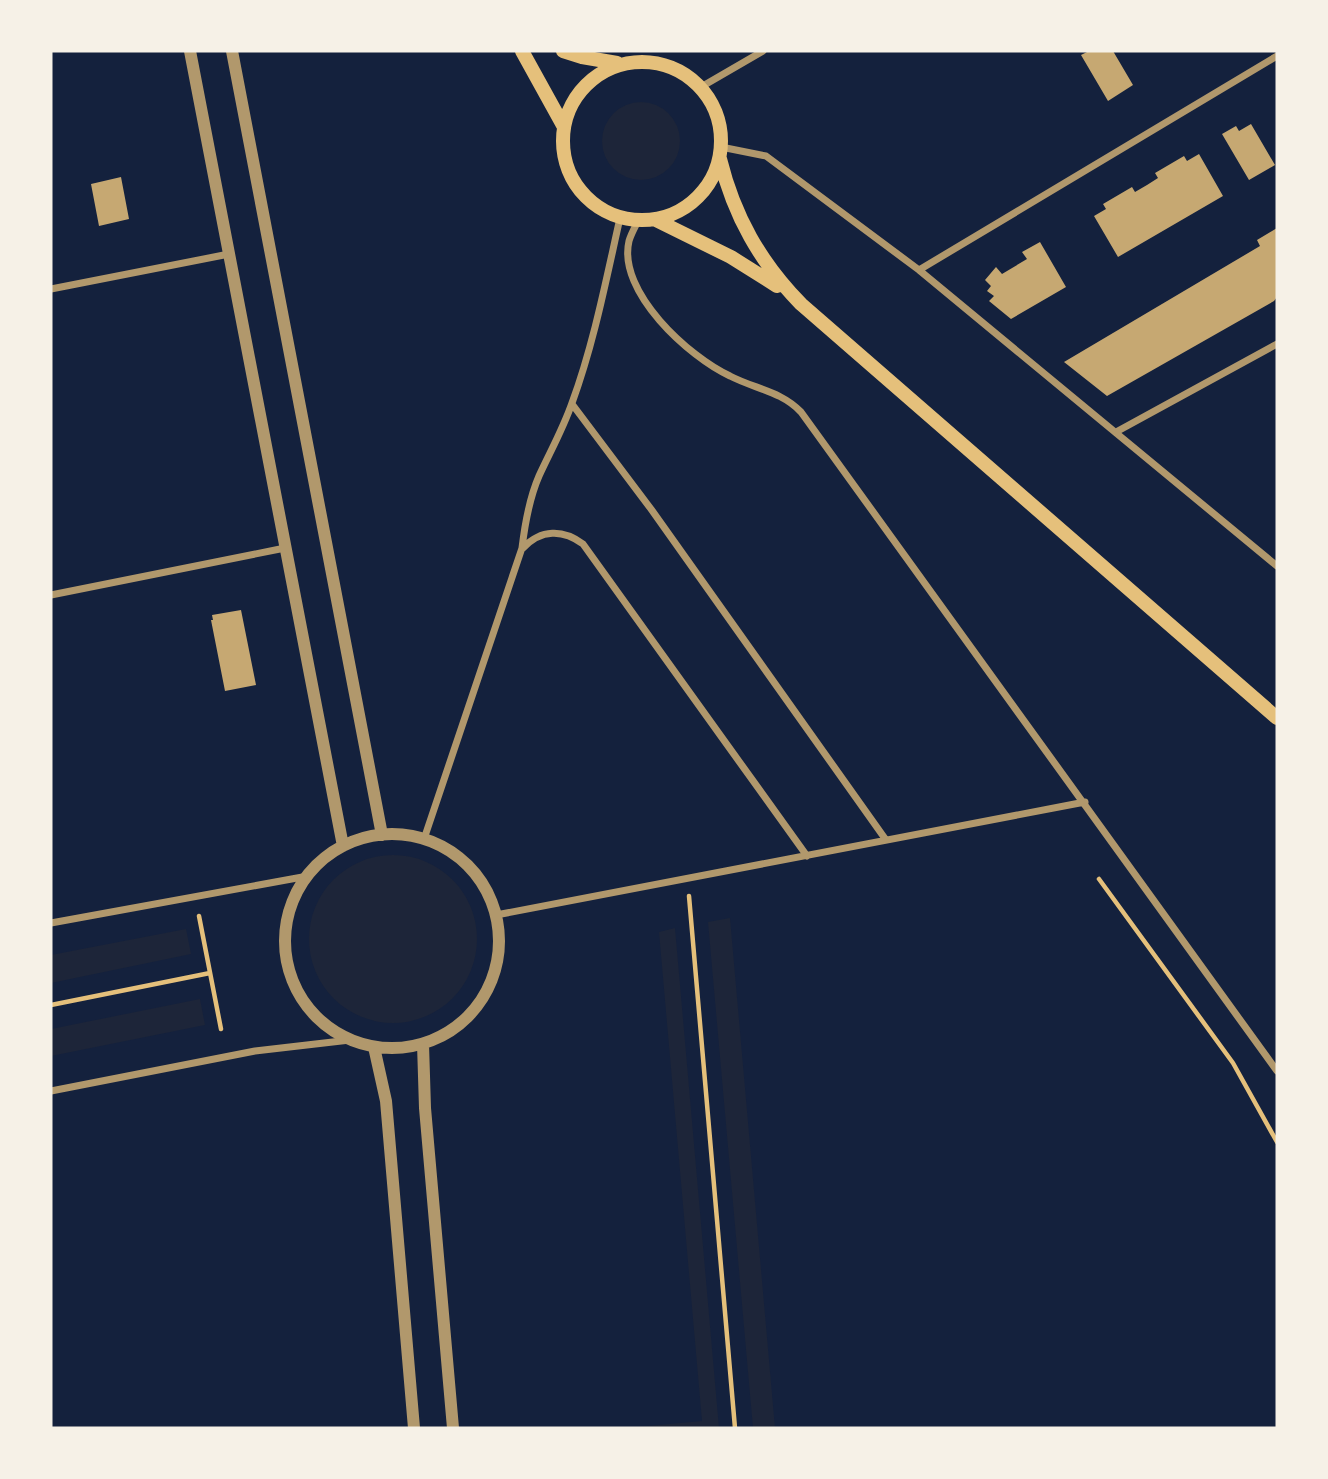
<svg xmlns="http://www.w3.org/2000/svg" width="1328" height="1479" font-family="'Varela Round',sans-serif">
<rect width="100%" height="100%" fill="#14213d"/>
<path fill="#1d2539" d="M602 141a39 39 0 1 1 78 0a39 39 0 1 1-78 0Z
M309 939a84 84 0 1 1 168 0a84 84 0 1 1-168 0Z
M730,918L775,1428H753L708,922Z
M675,928L719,1428H625L702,1421L659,932Z
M186,929L191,954L51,983V955Z
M200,999L205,1025L51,1056V1029Z"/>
<path fill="#c6a872" d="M1089,51H1113L1133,85L1108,101L1081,55Z
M1251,124L1275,165L1249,180L1222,134L1236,126L1239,131Z
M1199,154L1223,196L1118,257L1094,216L1106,209L1103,204L1132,187L1135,192L1147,185L1158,178L1155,173L1184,156L1187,161Z
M121,177L129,219L99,226L91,184Z
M1277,228V297L1274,301L1107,396L1064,362L1260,246L1257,240Z
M1040,242L1066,287L1011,319L989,301L994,296L987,291L991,286L985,280L996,267L1002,274L1027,259L1022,252Z
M241,610L256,685L225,691L211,620H213L212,615Z"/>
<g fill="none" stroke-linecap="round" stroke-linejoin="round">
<path stroke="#e5c07b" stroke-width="4.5" d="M1099,879L1233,1063L1277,1142
M689,896L735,1428
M199,916L221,1029
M51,1005L210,973"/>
<path stroke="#b1986c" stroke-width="7" d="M701,87L763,51
M721,147L766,156L919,270L1277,566
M638,221C635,227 631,234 629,241C617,292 689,357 730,376C755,389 781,391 801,412L1277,1071
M919,270L1277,56
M51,289L229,254
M572,404L651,509L886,840
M1116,432L1277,344
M523,548C541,529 563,529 583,544L807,856
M51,595L285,548
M424,839L522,548C525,523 529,499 539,476C550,452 563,429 572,403C594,343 606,280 620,218
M496,915L1085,802
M51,923L308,876
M51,1091L255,1051L350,1040"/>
<path stroke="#b1986c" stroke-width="12" d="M190,51L343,846
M232,51L382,835
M285 941a107 107 0 1 1 214 0a107 107 0 1 1-214 0Z
M423,1044L425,1108L453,1428
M374,1047L386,1101L414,1428"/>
<path stroke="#e5c07b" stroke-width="14" d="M522,51L564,127
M563,51L582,57L617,63
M563 141a79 79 0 1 1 158 0a79 79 0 1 1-158 0Z
M720,159C734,216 760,262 801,304L1277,718
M656,220L731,257L777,286"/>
</g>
<rect width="1328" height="1479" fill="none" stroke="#f6f1e7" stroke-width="105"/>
</svg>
